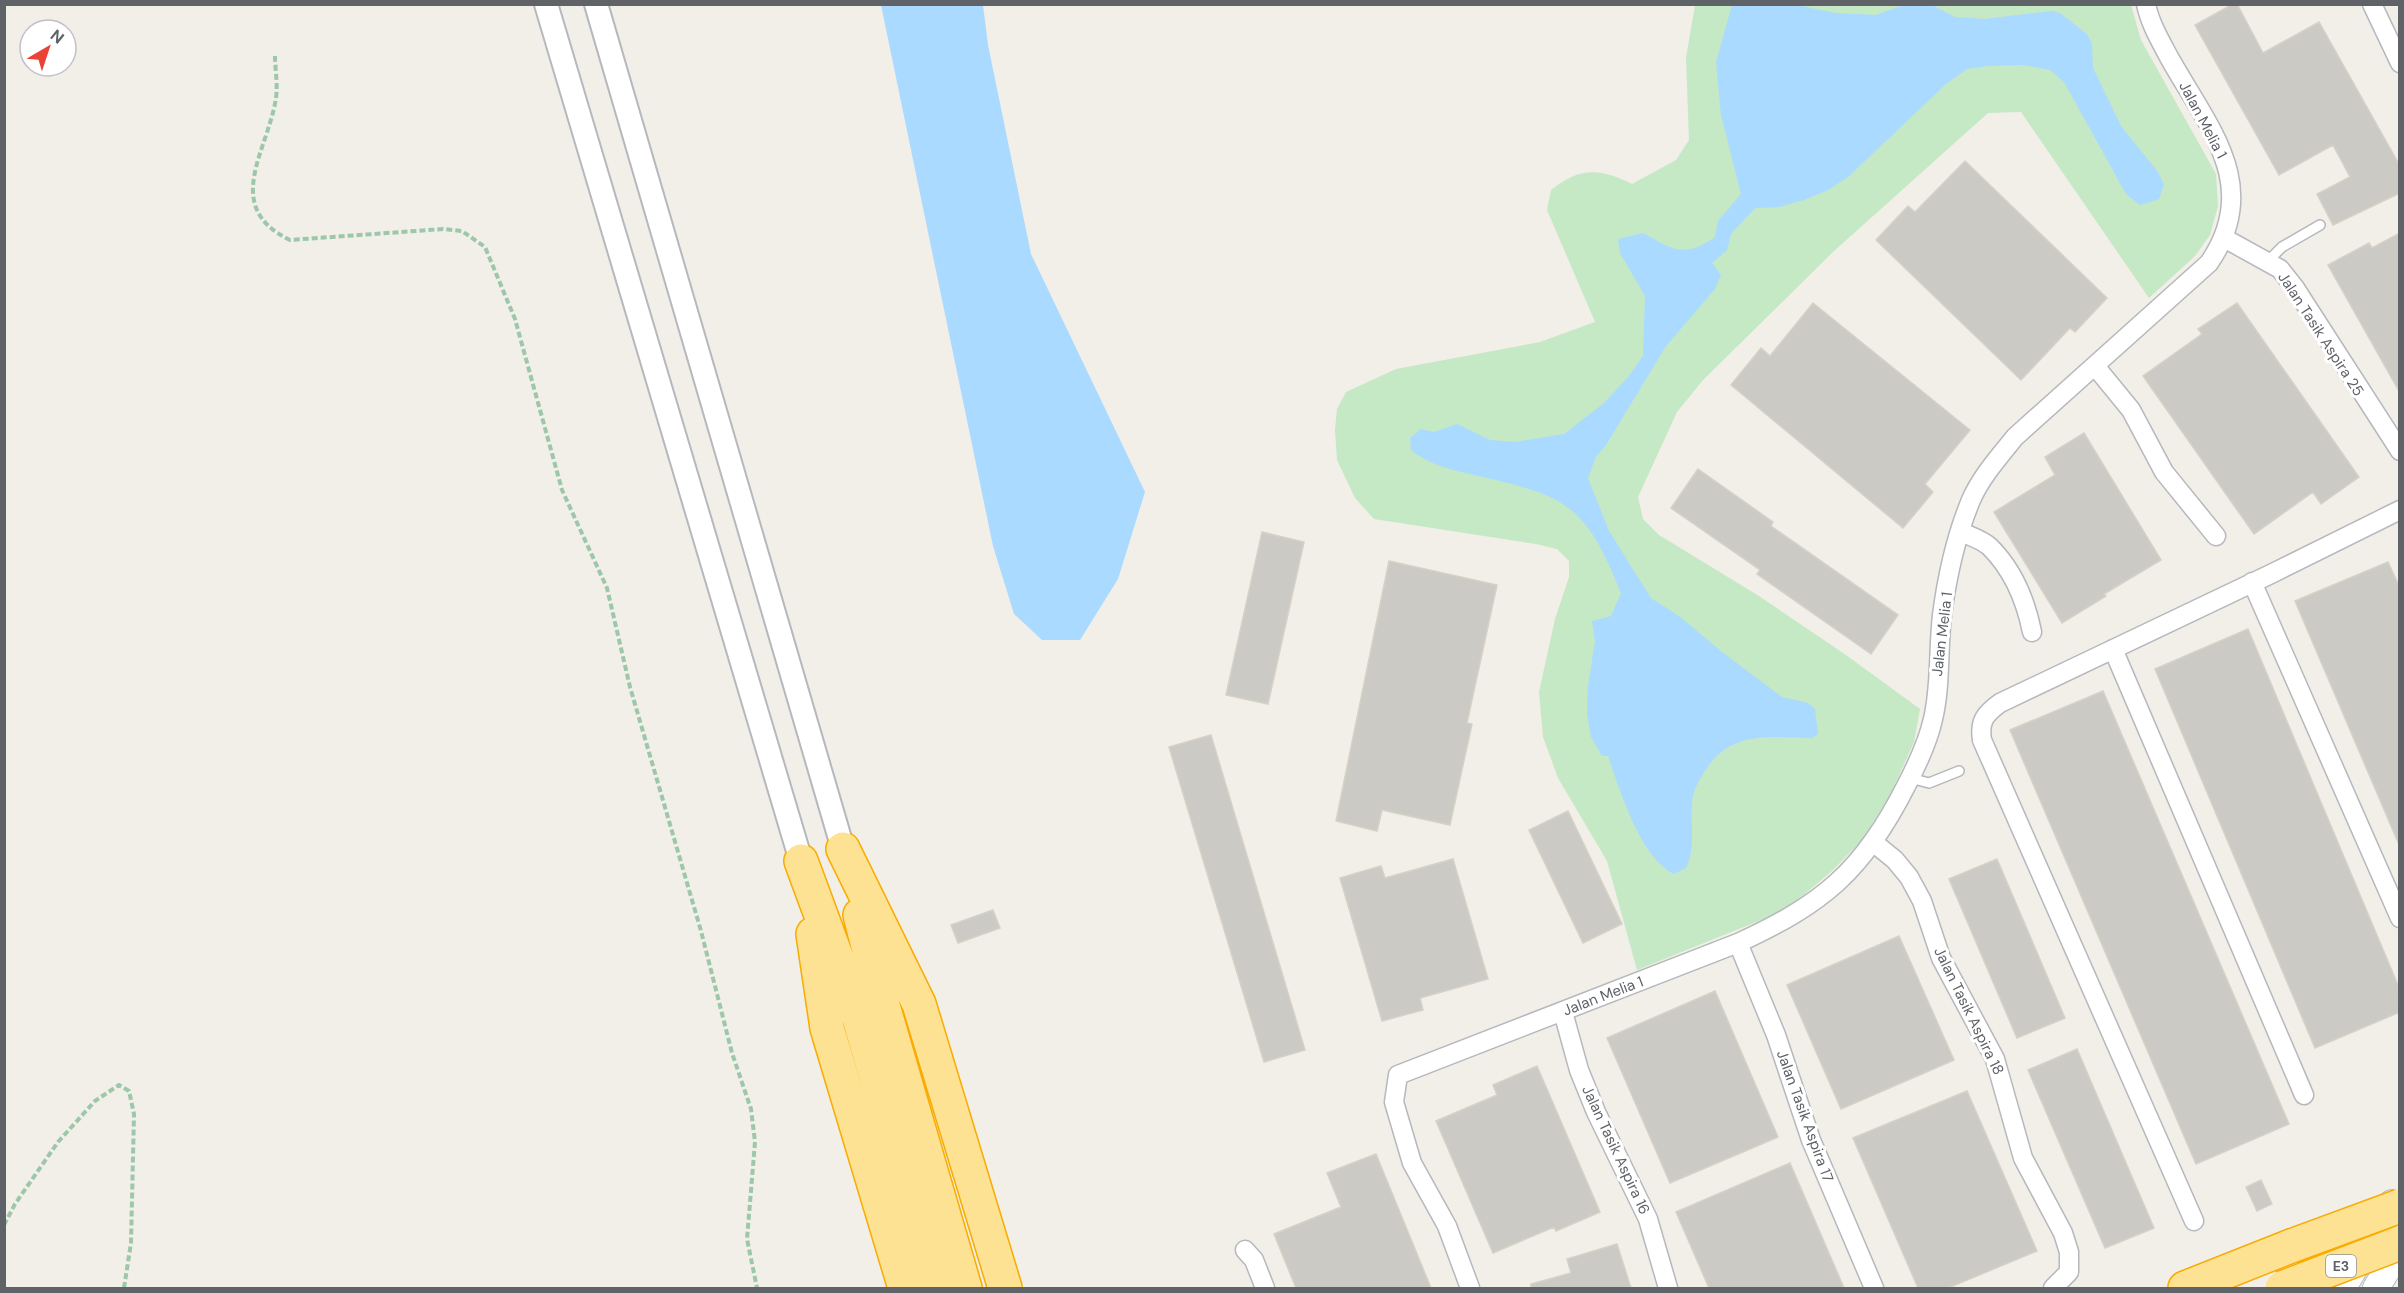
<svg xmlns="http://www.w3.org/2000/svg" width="2404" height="1293" font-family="'DM Sans',sans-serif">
<rect width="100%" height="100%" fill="#f1efe8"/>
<path fill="#c5e8c5" d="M1695,5H2131L2141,40L2216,174L2218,206L2210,235L2195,256L2149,298L2021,112L1988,113L1834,251L1703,380L1677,412L1638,497L1643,519L1659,535L1759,596L1846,655L1920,709L1914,742L1890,795L1862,840L1833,870L1800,898L1776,914L1637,970L1607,861L1558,778L1543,737L1539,692L1555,619L1569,577V561L1557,549L1536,544L1374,519L1355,498L1337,460L1335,430L1337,409L1346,392L1396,369L1540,342L1595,322L1547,210L1551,190C1580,167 1600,168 1632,184L1676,160L1689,140L1686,58Z"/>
<path fill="#aadaff" d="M881,5H983L988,45L1031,254L1145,492L1118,579L1080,640H1042L1014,614L993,546Z
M1732,5H1797L1835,13L1876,15L1904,5H1932L1955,17L1984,19L2052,11L2060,13L2087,34L2092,44L2093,68L2121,126L2158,172L2164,185L2159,199L2140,205L2126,194L2064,82L2050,70L2023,65L1988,66L1967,69L1946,84L1848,177L1828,190L1804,200L1779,207L1755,208L1731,234L1727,250L1712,263L1721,275L1715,289L1666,346L1606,445L1596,457L1588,478L1609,531L1651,598L1679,616L1722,652L1782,697L1808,703L1815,709L1818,734L1812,738C1770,737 1730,730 1705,771C1698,782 1692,792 1692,805C1690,828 1696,846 1686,868L1674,874C1640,858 1620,790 1608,756H1602L1591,737L1587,714L1588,686L1595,641L1592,621L1611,616L1621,593C1585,503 1566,496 1474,475C1451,470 1430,465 1411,450L1410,438L1421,429L1434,432L1457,424L1490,440L1515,442L1564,434L1604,403L1628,377L1643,356L1645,296L1620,253L1618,239L1643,233C1672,249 1684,259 1715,237L1718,221L1741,194L1721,115L1716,62Z"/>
<path fill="#cccac5" stroke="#d6d1c6" stroke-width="1.5" d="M2233,4H2237L2263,53L2319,22L2400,166V193L2333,225L2317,194L2350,177L2333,145L2279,175L2195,25Z
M1965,161L2107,298L2075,332L2070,328L2021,380L1876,240L1908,206L1915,212Z
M2400,233V393L2328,265L2369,243L2372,248Z
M1813,303L1970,430L1925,484L1933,492L1903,528L1731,385L1761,348L1770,356Z
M2237,303L2359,477L2321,504L2313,492L2254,534L2143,376L2202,334L2198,329Z
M2084,433L2161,560L2104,594L2106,596L2062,623L1994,512L2055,475L2045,457Z
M1698,469L1773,522L1771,526L1898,615L1871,654L1757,574L1760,570L1671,508Z
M1262,532L1304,542L1268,704L1226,695Z
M1389,561L1497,585L1467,723L1472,724L1450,825L1382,810L1377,831L1336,821Z
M2388,562L2400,588V847L2295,601Z
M2248,629L2400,990V1012L2315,1048L2155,669Z
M2103,691L2289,1124L2196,1164L2010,730Z
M1211,735L1305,1050L1264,1062L1169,747Z
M1568,811L1622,924L1583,943L1529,830Z
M1453,859L1488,979L1420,998L1423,1010L1382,1021L1340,878L1381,866L1385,878Z
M1997,859L2065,1018L2017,1038L1949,879Z
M993,910L1000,928L958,943L951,925Z
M1899,936L1954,1060L1841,1109L1787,985Z
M1715,991L1778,1137L1670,1183L1607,1038Z
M2077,1049L2154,1228L2105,1248L2028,1070Z
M1537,1066L1600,1212L1556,1231L1554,1227L1493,1253L1436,1121L1497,1095L1493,1085Z
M1967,1091L2037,1251L1948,1288H1918L1853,1138Z
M1376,1154L1431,1288H1296L1274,1234L1341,1207L1327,1173Z
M1790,1163L1844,1288H1709L1676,1212Z
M2261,1180L2272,1204L2257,1211L2246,1187Z
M1617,1244L1631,1288H1531V1284L1571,1273L1567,1259Z"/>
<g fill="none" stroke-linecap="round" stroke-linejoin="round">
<defs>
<path id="service" d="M2268,261L2282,247L2320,225
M1910,778L1929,783L1959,771"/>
<path id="minor" d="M2372,4L2400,63
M2224,238L2280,269L2295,288L2400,451
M2095,366L2131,410L2164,472L2216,536
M1961,532C1970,536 1983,540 1990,547C2013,570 2026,602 2032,632
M2252,582L2400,918
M2113,649L2304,1095
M1873,842L1895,860L1909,877L1922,901L1941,958L1995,1059L2023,1158L2063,1233L2069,1252V1272L2053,1288
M1738,943L1776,1035L1811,1140L1874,1288
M1563,1012L1579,1070L1596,1112L1648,1219L1668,1288
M2194,1221L1982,740C1979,721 1985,714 2000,703L2273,573L2400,510
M1245,1250L1254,1260L1265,1288
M1470,1288L1447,1226L1412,1163L1394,1102L1398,1075L1738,943C1823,904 1863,871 1906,786C1917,765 1928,742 1933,719C1941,686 1938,649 1942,615C1947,577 1956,536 1971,500C1981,477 1999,457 2015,437L2209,263C2262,186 2209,128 2170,59C2161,42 2150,24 2146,4"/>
<path id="tertiary" d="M546,4L801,861
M596,4L843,849"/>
<path id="secondary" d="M2343,1288L2392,1203
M2376,1288L2400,1249"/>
<path id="motorway" d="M843,849L919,1004L1005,1288
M801,861L859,1018L938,1288
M860,915L884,1009L965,1288
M813,934L827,1028L905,1288
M2185,1288L2291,1246"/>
</defs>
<use href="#service" stroke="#b5b8bc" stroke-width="12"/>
<use href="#minor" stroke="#b5b8bc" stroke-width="21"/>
<use href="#tertiary" stroke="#b5b8bc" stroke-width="26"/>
<use href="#secondary" stroke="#b6babf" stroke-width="28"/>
<use href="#motorway" stroke="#f9ab00" stroke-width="36"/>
<path stroke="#9cc7a9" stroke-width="4" stroke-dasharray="6 3" stroke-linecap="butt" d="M275,56C275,69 278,84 276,98C268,151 221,207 290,240L443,229L462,231L485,247L515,319L562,490L607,588L630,687L701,931L732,1053L751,1109L755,1142L747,1239L757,1288
M4,1225L15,1204L58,1142L95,1101L119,1085L129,1091L134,1114L131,1243L124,1288"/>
<use href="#service" stroke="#fff" stroke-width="9"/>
<use href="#minor" stroke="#fff" stroke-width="18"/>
<use href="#tertiary" stroke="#fff" stroke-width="22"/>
<use href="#secondary" stroke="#fff" stroke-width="26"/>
<use href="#motorway" stroke="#fde293" stroke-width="33"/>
<defs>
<path id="motorway-bridge" d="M2291,1246L2400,1206
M2282,1288L2400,1243"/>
</defs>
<use href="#motorway-bridge" stroke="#f9ab00" stroke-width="36" stroke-linecap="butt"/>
<use href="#motorway-bridge" stroke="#fde293" stroke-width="33"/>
</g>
<g text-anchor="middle" stroke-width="6" stroke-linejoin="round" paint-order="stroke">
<rect fill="#fff" stroke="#8f9295" stroke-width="1.5" x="2326" y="1255" width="30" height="22" rx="4.5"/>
<g font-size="14" font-weight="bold" fill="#5f6368">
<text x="2341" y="1271">E3</text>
</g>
<g font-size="15" fill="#5f6368" stroke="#fff">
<text transform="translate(2203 120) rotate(62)" y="5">Jalan Melia 1</text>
<text transform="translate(2321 334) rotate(57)" y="5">Jalan Tasik Aspira 25</text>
<text transform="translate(1942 634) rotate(-83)" y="5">Jalan Melia 1</text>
<text transform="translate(1603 996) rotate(-21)" y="5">Jalan Melia 1</text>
<text transform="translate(1969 1011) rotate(64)" y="5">Jalan Tasik Aspira 18</text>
<text transform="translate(1805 1116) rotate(70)" y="5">Jalan Tasik Aspira 17</text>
<text transform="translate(1616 1150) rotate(65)" y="5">Jalan Tasik Aspira 16</text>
</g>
</g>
<rect width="2404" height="1293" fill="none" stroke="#5f6368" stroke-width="12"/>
<g transform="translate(48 48) rotate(39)"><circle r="28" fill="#ffffff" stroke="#bfc1c3" stroke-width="1.5"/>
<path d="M0-4.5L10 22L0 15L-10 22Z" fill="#ea4335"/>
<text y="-9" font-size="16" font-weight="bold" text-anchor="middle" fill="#5f6368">N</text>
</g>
</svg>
